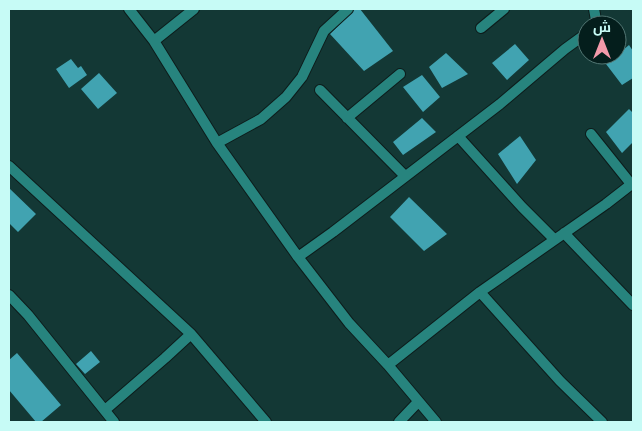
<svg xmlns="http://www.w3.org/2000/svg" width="642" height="431" font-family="'PT Sans',Cairo,sans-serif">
<rect width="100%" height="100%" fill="#133835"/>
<path fill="#41a3b1" d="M355,9H360L393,51L364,71L330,34Z
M515,44L529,60L507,80L492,63Z
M629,45L633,51V78L622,85L606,64Z
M446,53L468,74L442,88L429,67Z
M71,59L78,68L81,66L87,75L69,88L56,69Z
M99,73L117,93L98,109L81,89Z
M422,75L440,97L423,112L403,87Z
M629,109L633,113V142L622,153L606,132Z
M422,118L436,132L403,155L393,142Z
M520,136L536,160L517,184L498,154Z
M9,188L36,214L18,232L9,223Z
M409,197L447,234L424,251L390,217Z
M91,351L100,362L85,374L76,364Z
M17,353L61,405L41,422H36L9,390V360Z"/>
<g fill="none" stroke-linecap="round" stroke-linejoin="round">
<defs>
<path id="minor" d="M129,9L154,41L217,143L298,257L349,323L388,365L436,422
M594,9L596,20L595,25
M481,28L504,9
M154,41L194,9
M320,90L405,176
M347,118L400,74
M591,134L631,184
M458,136L522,207L554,239
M217,143L261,119L286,97L302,77L324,31L348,9
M9,166L191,334L266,422
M564,233L633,305
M298,257L333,232L500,104L565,49L587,33
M480,292L560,381L602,422
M9,295L28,315L114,422
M388,365L480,292L606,204L633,183
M105,410L165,358L191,334
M399,422L418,402"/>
</defs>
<use href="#minor" stroke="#0d1c1b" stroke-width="12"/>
<use href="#minor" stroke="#27847e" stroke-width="10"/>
</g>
<rect width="642" height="431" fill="none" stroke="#c7fbf6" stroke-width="20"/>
<g transform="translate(602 40)"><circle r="24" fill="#041e1c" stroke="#527673"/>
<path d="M0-4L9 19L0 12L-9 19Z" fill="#f39aaa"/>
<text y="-8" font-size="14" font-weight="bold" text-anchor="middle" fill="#c7fbf6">ش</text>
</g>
</svg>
